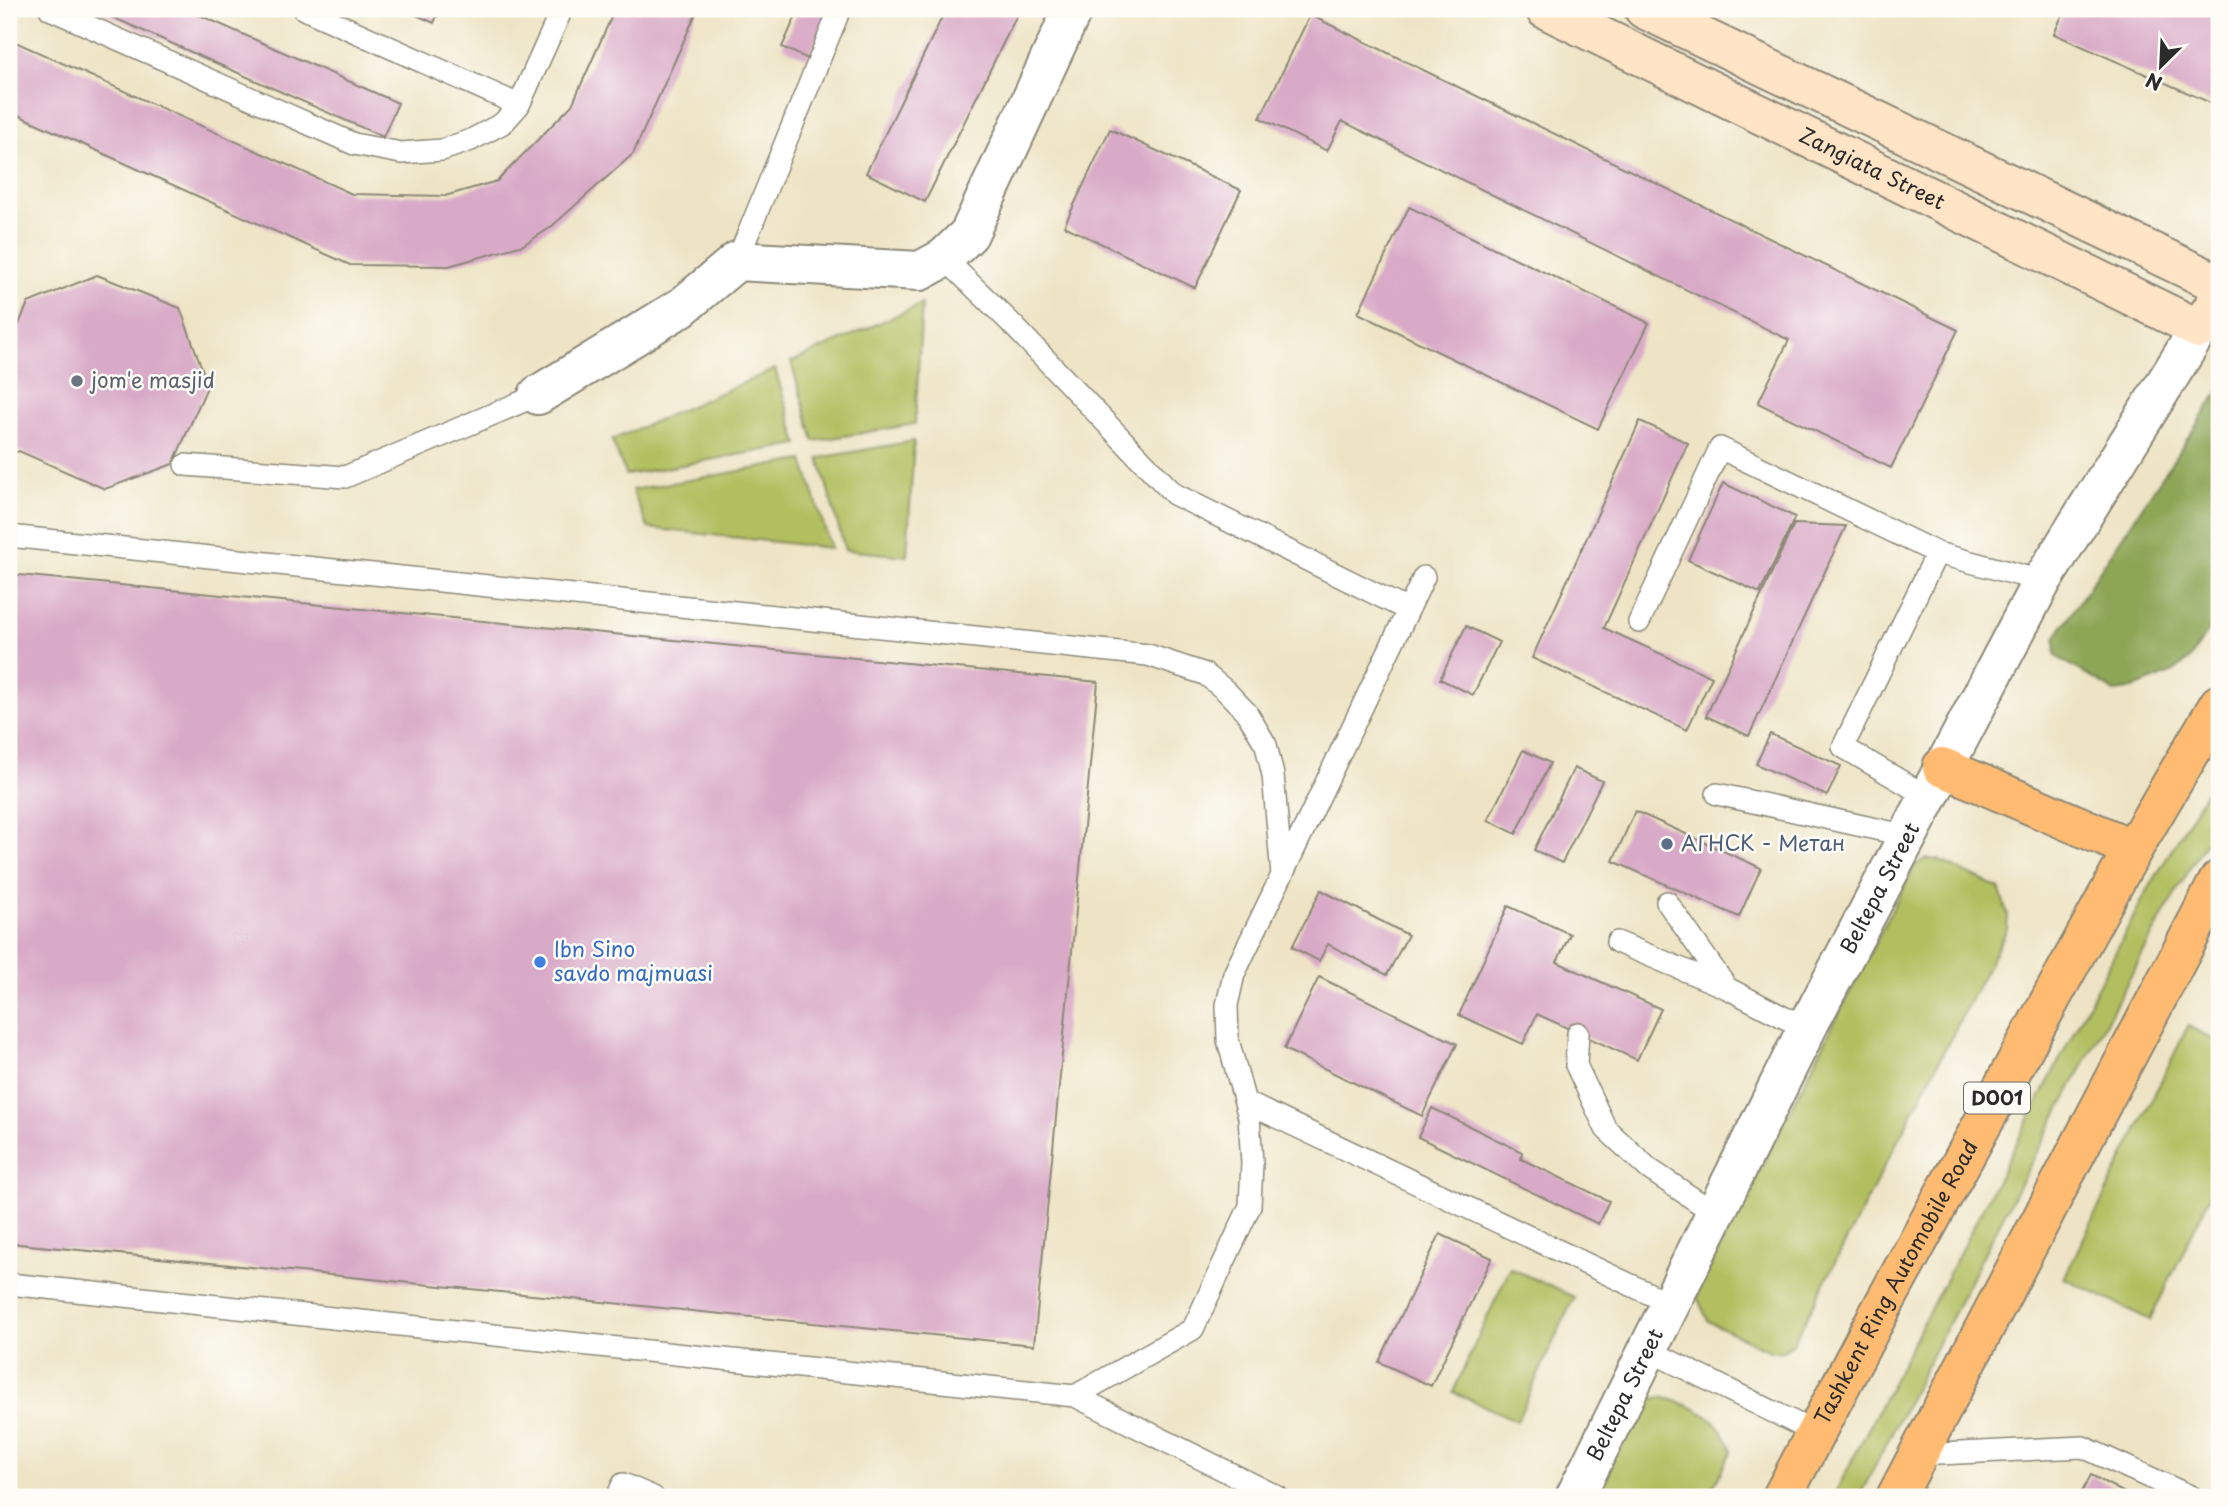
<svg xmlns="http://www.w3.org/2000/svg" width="2228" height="1506" font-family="'Playpen Sans',sans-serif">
<rect width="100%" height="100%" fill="#fdfcf7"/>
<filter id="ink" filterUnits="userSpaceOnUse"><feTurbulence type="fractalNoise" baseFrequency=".0143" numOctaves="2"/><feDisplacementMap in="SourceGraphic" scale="14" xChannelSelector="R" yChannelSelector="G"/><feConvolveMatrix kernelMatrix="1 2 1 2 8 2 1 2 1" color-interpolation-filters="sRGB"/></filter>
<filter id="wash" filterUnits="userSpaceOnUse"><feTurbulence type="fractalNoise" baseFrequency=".00686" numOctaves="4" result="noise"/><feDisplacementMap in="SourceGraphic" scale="28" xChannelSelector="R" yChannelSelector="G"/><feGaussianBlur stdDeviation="1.57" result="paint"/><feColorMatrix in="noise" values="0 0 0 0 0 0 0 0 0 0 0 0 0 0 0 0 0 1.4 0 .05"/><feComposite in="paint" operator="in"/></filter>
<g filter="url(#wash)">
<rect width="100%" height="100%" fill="#eee4c5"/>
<path fill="#b2bf61" stroke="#6e7546" stroke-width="2" d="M922,304L915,424L814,441L791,362Z
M775,369L798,444L626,475L612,440Z
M914,441L907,556L845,550L819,458Z
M803,460L831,548L648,528L632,490Z
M2219,769V819L2166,910L2014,1195L1859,1497H1833L2145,895Z
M1925,859L1938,860L1999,888L2008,915L2007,929L1793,1344L1783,1351L1771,1352L1708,1321L1698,1299L1699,1289L1907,880L1916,865Z
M2188,1026L2219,1042V1178L2150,1320L2064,1278Z
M1510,1268L1574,1297L1517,1421L1453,1392Z
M1662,1397C1695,1406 1719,1417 1732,1450L1708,1497H1591L1641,1401Z"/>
<path fill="#8da657" stroke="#5c6841" stroke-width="2" d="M2219,391V614L2189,660L2174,672L2129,690L2115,692L2056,656L2055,638Z"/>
<g id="blocks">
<path fill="#d9aac7" d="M94,9H186L398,103L383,137Z
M403,9H440L434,23Z
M615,9H698L633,154L550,228L523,245L449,266L350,265L9,111V39L352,194L445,196L497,181L572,105Z
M799,9H830L808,59L782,47Z
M946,9H1020L925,202L866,173Z
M2065,9H2219V101L2213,104L2054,34Z
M1310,15L1958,330L1891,468L1758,403L1789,340L1342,121L1327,151L1260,118Z
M1110,129L1241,190L1195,288L1064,226Z
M1409,207L1649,323L1598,429L1358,313Z
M97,275L180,308L208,385L173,464L105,489L19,451L9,455V347L28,303Z
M1640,421L1688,443L1604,628L1712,677L1687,730L1532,658Z
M1723,483L1795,517L1760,593L1688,560Z
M1794,524L1846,526L1749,736L1706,716Z
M9,574L1098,682L1034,1345L9,1243Z
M1466,626L1499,642L1473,695L1440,679Z
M1770,734L1841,766L1827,796L1756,764Z
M1523,750L1550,763L1516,834L1488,820Z
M1574,768L1602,781L1562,863L1534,850Z
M1635,811L1761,868L1739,917L1613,861Z
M1321,890L1408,935L1387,975L1328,944L1319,961L1292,947Z
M1508,906L1570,934L1557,962L1661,1009L1637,1060L1537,1014L1523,1044L1459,1015Z
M1319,977L1457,1044L1422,1116L1284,1049Z
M1432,1108L1522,1152L1521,1159L1609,1201L1598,1224L1418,1137Z
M1440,1234L1492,1258L1431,1386L1379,1362Z
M2091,1475L2132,1497H2079Z"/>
</g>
</g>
<g filter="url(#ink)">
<use href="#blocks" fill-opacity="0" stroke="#8c8878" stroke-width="2"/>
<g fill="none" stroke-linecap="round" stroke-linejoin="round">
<defs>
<path id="service" d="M50,9L354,144L401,153L442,150L471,140L503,123L519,105L562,9
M304,9L519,105
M944,258L1009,321L1174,494L1408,610
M737,261L840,9
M185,465L345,477L538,395
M9,536L1148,655L1205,674L1226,691L1247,713L1266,745L1273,775L1282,875L1234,974L1227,1005L1228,1040L1249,1117L1252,1163L1250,1206L1193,1329L1075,1396
M1639,622L1720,448L1937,553
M1717,794L1908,836
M1928,797L1843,747L1937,553L2042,581
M1282,875L1424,577
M1667,902L1727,988L1787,1019L1810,1022
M1617,942L1727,988
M1578,1033L1576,1065L1606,1129L1649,1169L1716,1214
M1245,1102L1671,1304
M9,1284L1075,1396L1278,1497
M1648,1350L1816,1433
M1918,1455L2083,1447L2192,1497
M617,1497L623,1484L653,1497"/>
<path id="minor" d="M538,395L682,307L737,261L920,271L944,258L969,234L1073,9"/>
<g id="tertiary">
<path id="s1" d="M1575,1497L1810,1022L2042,581L2199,329"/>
</g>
<g id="secondary">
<path id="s2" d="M1545,9L2199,329L2219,298"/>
<path d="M1644,9L2219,284"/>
</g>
<g id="trunk">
<path d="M1942,767L2133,849"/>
<path id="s3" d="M1782,1497L1874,1322L2133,849L2219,704"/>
<path d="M1896,1497L2219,880"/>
</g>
</defs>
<use href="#service" stroke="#8c8878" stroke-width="24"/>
<use href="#minor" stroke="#8c8878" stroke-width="42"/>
<use href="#tertiary" stroke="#8c8878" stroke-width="42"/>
<use href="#secondary" stroke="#8c8878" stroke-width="42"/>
<use href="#trunk" stroke="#8c8878" stroke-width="42"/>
<use href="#service" stroke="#fff" stroke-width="21"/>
<use href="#minor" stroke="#fff" stroke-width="38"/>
<use href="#tertiary" stroke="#fff" stroke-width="38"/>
<use href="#secondary" stroke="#ffe4c6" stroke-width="38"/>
<use href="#trunk" stroke="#ffbb71" stroke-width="38"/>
</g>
</g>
<circle fill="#6b7280" stroke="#fdfcf7" stroke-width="2.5" cx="77" cy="381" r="7"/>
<circle fill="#5c6f8a" stroke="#fdfcf7" stroke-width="2.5" cx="1667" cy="844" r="7"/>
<circle fill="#3f7fe0" stroke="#fdfcf7" stroke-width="2.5" cx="540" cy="962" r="7"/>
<g text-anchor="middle" stroke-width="5" stroke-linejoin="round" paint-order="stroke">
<rect fill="#fdfcf7" stroke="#6a6a68" stroke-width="2" x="1964" y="1082.5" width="66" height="31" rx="5"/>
<g font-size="19" font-weight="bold" fill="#2b2b2b">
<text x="1997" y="1105">D001</text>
</g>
<g font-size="21" fill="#2b2b2b" stroke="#fdfcf7">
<text dy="7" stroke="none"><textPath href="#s2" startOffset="364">Zangiata Street</textPath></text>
<text dy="7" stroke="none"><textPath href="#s1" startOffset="681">Beltepa Street</textPath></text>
<text dy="7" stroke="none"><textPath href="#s3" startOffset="243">Tashkent Ring Automobile Road</textPath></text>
<text dy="7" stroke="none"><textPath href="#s1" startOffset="114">Beltepa Street</textPath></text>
</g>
<g font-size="21" fill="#5b616d" stroke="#fdfcf7" text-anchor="start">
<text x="91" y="388">jom'e masjid</text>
</g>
<g font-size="21" fill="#4e5e75" stroke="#fdfcf7" text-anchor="start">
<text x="1681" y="851">АГНСК - Метан</text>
</g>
<g font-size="21" fill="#366cbe" stroke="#fdfcf7" text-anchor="start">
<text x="554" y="957">Ibn Sino<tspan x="554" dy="24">savdo majmuasi</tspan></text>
</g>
</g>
<rect width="2228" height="1506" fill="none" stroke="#fdfcf7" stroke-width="35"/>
<g transform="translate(2161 66) rotate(204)" stroke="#fdfcf7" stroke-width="5" paint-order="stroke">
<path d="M0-5L12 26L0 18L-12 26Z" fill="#2b2b2b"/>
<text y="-10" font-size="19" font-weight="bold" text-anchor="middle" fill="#2b2b2b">N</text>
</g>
</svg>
